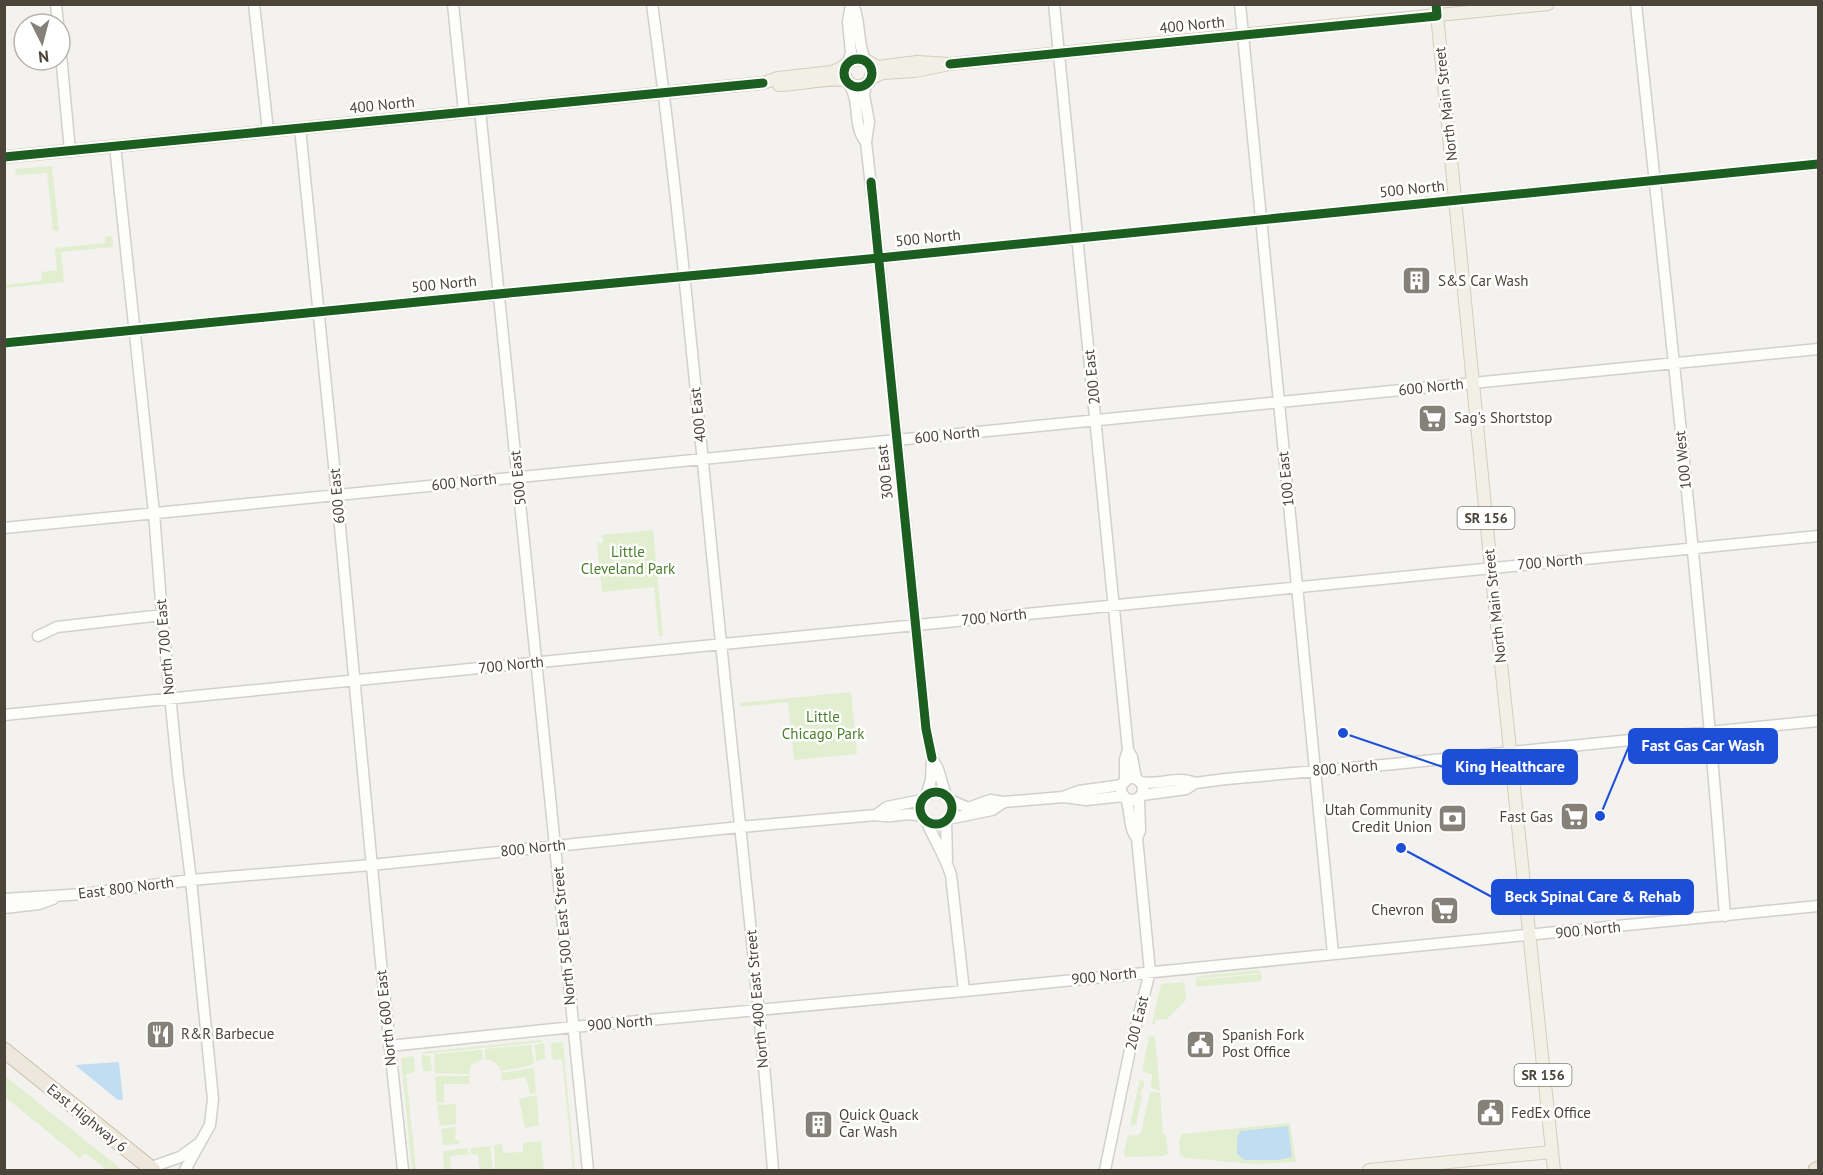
<svg xmlns="http://www.w3.org/2000/svg" width="1823" height="1175" font-family="'PT Sans',sans-serif">
<rect width="100%" height="100%" fill="#f4f2ee"/>
<path fill="#e1eecf" d="M52,166L59,231H55L53,230L47,173L18,175L16,174L15,169Z
M112,236L113,247L61,252L64,282L5,288V285L41,281L42,272L57,270L55,251L56,248L105,243V237Z
M653,530L663,636L659,637L654,587L602,592L597,543H603L602,535Z
M851,692L857,754L794,760L788,702L740,707V703Z
M1259,970L1261,973L1195,979L1199,976Z
M1261,974L1262,981L1196,987V980Z
M1184,982L1186,1000L1167,1019L1155,1020L1156,1025L1152,1024L1161,984Z
M1149,1036L1155,1037L1160,1091L1151,1088L1152,1075L1142,1071Z
M541,1040L543,1042L422,1054L423,1052Z
M561,1042L563,1043L575,1170H573L562,1059L554,1060L552,1058L551,1043Z
M544,1043L545,1059L536,1061L535,1045Z
M531,1045L534,1063L532,1065L501,1071C497,1063 494,1060 485,1059V1049Z
M480,1050H482L483,1059L471,1065L469,1074L435,1073L434,1054Z
M421,1055L430,1056L432,1071H423Z
M414,1056L415,1072L406,1074L416,1170H412L401,1058Z
M534,1068L536,1093L530,1094L526,1077L502,1081L501,1073Z
M4,1075L122,1170H107L85,1153L80,1158L5,1097Z
M437,1076H469L470,1084H444V1102L437,1103L435,1078Z
M1140,1079L1144,1081V1087L1142,1088L1140,1094L1142,1095L1136,1125L1130,1126Z
M1150,1092L1160,1093L1163,1134L1166,1135L1168,1154L1163,1156L1125,1157L1124,1152L1128,1135L1136,1136L1141,1133Z
M537,1095L539,1125L525,1128L519,1099Z
M456,1104V1124L440,1126L437,1105Z
M1290,1123L1296,1162L1255,1164L1186,1158L1180,1155L1179,1141L1182,1134Z
M456,1127L455,1140H459V1144L443,1145L441,1129Z
M541,1141L544,1170H495L494,1145L502,1144L503,1153L523,1152V1143Z
M490,1146L493,1170H480L478,1155L471,1154V1148Z
M467,1148L469,1154L450,1156L451,1170H444L443,1151Z"/>
<path fill="#c0ddf1" d="M119,1062L123,1100H118L75,1065Z
M1288,1126L1292,1157L1278,1160H1245L1237,1154V1139L1240,1131Z"/>
<g fill="none" stroke-linecap="round" stroke-linejoin="round">
<defs>
<path id="minor" d="M56,4L58,24
M254,4L268,131
M453,4L464,112
M652,4C681,216 699,430 721,643C739,819 759,994 773,1170
M853,4C861,23 857,42 865,60
M1054,4L1128,750L1132,757L1136,779
M1240,4L1333,954
M1636,4C1668,308 1702,612 1725,916
M60,44L70,151
M848,62L851,53L848,22L851,4
M849,84C861,102 852,126 866,142
M866,84L864,95L869,122L866,142L879,258L926,729L932,758L938,769L946,796
M480,110L588,1170
M300,128L337,495L380,952L403,1170
M115,146L154,513L162,615L178,775L191,880L213,1099L210,1125L185,1170
M4,343L519,292L879,258L1818,164
M4,528L1818,349
M38,636L57,627L162,615
M4,715L1818,536
M1121 789a11 11 0 1 1 22 0a11 11 0 1 1-22 0Z
M1125,782V759L1128,750
M1140,782C1159,786 1177,775 1195,783
M920 808a16 16 0 1 1 32 0a16 16 0 1 1-32 0Z
M1142,795L1186,789L1195,783L1226,779L1394,764L1818,721
M926,796L931,780L932,758
M1064,797L1086,800L1124,796
M1126,798C1131,811 1128,828 1137,838
M950,800L968,808L990,800L1004,802L1063,797L1079,791L1122,785
M876,815L887,807L922,800
M948,819L992,810L1004,802
M926,821C934,839 945,856 951,875L964,991
M946,821L947,860
M4,899L84,894L191,880L371,865L740,827L876,815C881,816 887,817 892,816C904,815 910,812 923,817
M4,908L39,904L53,899
M389,1046L573,1027L964,991L1818,906
M149,1168L180,1157L198,1144
M1105,1170L1131,1045L1150,972L1137,838L1140,831L1139,798"/>
<path id="major" d="M1436,4L1491,568L1554,1170
M844,74L849,84L859,87L869,82L872,73
M871,78L883,73L915,71L950,64L1548,4
M779,85C800,85 830,76 847,81
M4,157L763,83L778,78L832,72L841,68L852,60L856,59L865,60L878,67L917,62L950,64
M1369,1170L1552,1152"/>
<path id="highway" d="M4,1050L153,1170
M1816,1170L1818,1169"/>
</defs>
<use href="#minor" stroke="#d2d0cb" stroke-width="13"/>
<use href="#major" stroke="#d6cebb" stroke-width="14"/>
<use href="#highway" stroke="#ccbfa9" stroke-width="17"/>
<use href="#minor" stroke="#fdfdfc" stroke-width="10"/>
<use href="#major" stroke="#f2efe6" stroke-width="12"/>
<use href="#highway" stroke="#ede8db" stroke-width="15"/>
<defs>
<path id="cycleway" d="M844 73a14 14 0 1 1 28 0a14 14 0 1 1-28 0Z
M950,64L1437,16L1436,4
M4,157L763,83
M871,182L926,729L932,758
M4,343L519,292L879,258L1818,164
M920 808a16 16 0 1 1 32 0a16 16 0 1 1-32 0Z"/>
</defs>
<use href="#cycleway" stroke="#fff" stroke-width="13"/>
<use href="#cycleway" stroke="#1b5e20" stroke-width="9"/>
</g>
<defs>
<symbol id="building-square" viewBox="-11 -11 22 22"><rect x="-9" y="-9" width="18" height="18" rx="4" fill="#868178" stroke="#fff"/><path d="M-4-6H4V6H1V3H-1V6H-4ZM-2.5-4.3h1.7v1.8h-1.7ZM.8-4.3h1.7v1.8H.8ZM-2.5-1h1.7V.8h-1.7ZM.8-1h1.7V.8H.8Z" fill="#fff"/></symbol>
<symbol id="supermarket-square" viewBox="-11 -11 22 22"><rect x="-9" y="-9" width="18" height="18" rx="4" fill="#868178" stroke="#fff"/><path d="M-6-5.5h2.5l.6 2H6L4.5 2H-2.5L-4.4-4H-6ZM-1.5 3.2a1.3 1.3 0 1 0 .1 0ZM3 3.2a1.3 1.3 0 1 0 .1 0Z" fill="#fff"/></symbol>
<symbol id="bank-square" viewBox="-11 -11 22 22"><rect x="-9" y="-9" width="18" height="18" rx="4" fill="#868178" stroke="#fff"/><path d="M-6-4H6V4H-6ZM0-2.3a2.3 2.3 0 1 0 0 4.6a2.3 2.3 0 1 0 0-4.6Z" fill="#fff"/></symbol>
<symbol id="restaurant-square" viewBox="-11 -11 22 22"><rect x="-9" y="-9" width="18" height="18" rx="4" fill="#868178" stroke="#fff"/><path d="M-5-6h1v4h1v-4h1v4h1v-4h1v5L-1.5 .5V6h-2V.5L-5-1ZM5-6V6H3V1.5H1.5Q1.5-4 5-6Z" fill="#fff"/></symbol>
<symbol id="civic-square" viewBox="-11 -11 22 22"><rect x="-9" y="-9" width="18" height="18" rx="4" fill="#868178" stroke="#fff"/><path d="M-.6-6.5H3V-4.5H.6V-3L4-1V1h2V6H-6V1h2V-1L-.6-3ZM-1.2 2.5V6h2.4V2.5Z" fill="#fff"/></symbol>
</defs>
<g fill-rule="evenodd">
<use href="#building-square" x="1400" y="264" width="33" height="33"/>
<use href="#supermarket-square" x="1416" y="402" width="33" height="33"/>
<use href="#supermarket-square" x="1558" y="800" width="33" height="33"/>
<use href="#bank-square" x="1436" y="802" width="33" height="33"/>
<use href="#supermarket-square" x="1428" y="894" width="33" height="33"/>
<use href="#restaurant-square" x="144" y="1018" width="33" height="33"/>
<use href="#civic-square" x="1184" y="1028" width="33" height="33"/>
<use href="#civic-square" x="1474" y="1096" width="33" height="33"/>
<use href="#building-square" x="802" y="1108" width="33" height="33"/>
</g>
<g text-anchor="middle" stroke-width="5" stroke-linejoin="round" paint-order="stroke">
<g fill="#fff" stroke="#817c74" stroke-width="1.5">
<rect x="1457.5" y="507" width="57" height="22" rx="4.5"/>
<rect x="1514.5" y="1064" width="57" height="22" rx="4.5"/>
</g>
<g font-size="14" font-weight="bold" fill="#4b4439">
<text x="1486" y="523">SR 156</text>
<text x="1543" y="1080">SR 156</text>
</g>
<g font-size="15" fill="#4b4439" stroke="#fff">
<text transform="translate(1192 25) rotate(-6)" y="5">400 North</text>
<text transform="translate(1446 104) rotate(-96)" y="5">North Main Street</text>
<text transform="translate(382 105) rotate(-6)" y="5">400 North</text>
<text transform="translate(1412 189) rotate(-6)" y="5">500 North</text>
<text transform="translate(928 238) rotate(-6)" y="5">500 North</text>
<text transform="translate(444 284) rotate(-6)" y="5">500 North</text>
<text transform="translate(1092 377) rotate(-96)" y="5">200 East</text>
<text transform="translate(1431 387) rotate(-6)" y="5">600 North</text>
<text transform="translate(698 415) rotate(-96)" y="5">400 East</text>
<text transform="translate(947 435) rotate(-6)" y="5">600 North</text>
<text transform="translate(1683 460) rotate(-96)" y="5">100 West</text>
<text transform="translate(885 472) rotate(-96)" y="5">300 East</text>
<text transform="translate(518 478) rotate(-96)" y="5">500 East</text>
<text transform="translate(1286 479) rotate(-96)" y="5">100 East</text>
<text transform="translate(464 482) rotate(-6)" y="5">600 North</text>
<text transform="translate(337 496) rotate(-95)" y="5">600 East</text>
<text transform="translate(1550 562) rotate(-5)" y="5">700 North</text>
<text transform="translate(1495 606) rotate(-96)" y="5">North Main Street</text>
<text transform="translate(994 617) rotate(-6)" y="5">700 North</text>
<text transform="translate(165 647) rotate(-95)" y="5">North 700 East</text>
<text transform="translate(511 665) rotate(-6)" y="5">700 North</text>
<text transform="translate(1345 768) rotate(-5)" y="5">800 North</text>
<text transform="translate(533 848) rotate(-6)" y="5">800 North</text>
<text transform="translate(126 888) rotate(-7)" y="5">East 800 North</text>
<text transform="translate(1588 930) rotate(-6)" y="5">900 North</text>
<text transform="translate(564 936) rotate(-95)" y="5">North 500 East Street</text>
<text transform="translate(1104 976) rotate(-6)" y="5">900 North</text>
<text transform="translate(757 999) rotate(-95)" y="5">North 400 East Street</text>
<text transform="translate(386 1018) rotate(-96)" y="5">North 600 East</text>
<text transform="translate(620 1023) rotate(-5)" y="5">900 North</text>
<text transform="translate(1137 1023) rotate(-76)" y="5">200 East</text>
<text transform="translate(87 1118) rotate(39)" y="5">East Highway 6</text>
</g>
<g font-size="15" fill="#4b4439" stroke="#fff" text-anchor="start">
<text x="1438" y="286">S&amp;S Car Wash</text>
<text x="1454" y="423">Sag's Shortstop</text>
<text x="1432" y="815" text-anchor="end">Utah Community<tspan x="1432" dy="17">Credit Union</tspan></text>
<text x="1553" y="822" text-anchor="end">Fast Gas</text>
<text x="1424" y="915" text-anchor="end">Chevron</text>
<text x="181" y="1039">R&amp;R Barbecue</text>
<text x="1222" y="1040">Spanish Fork<tspan x="1222" dy="17">Post Office</tspan></text>
<text x="1511" y="1118">FedEx Office</text>
<text x="839" y="1120">Quick Quack<tspan x="839" dy="17">Car Wash</tspan></text>
</g>
<g font-size="15" fill="#4a7f2a" stroke="#fff">
<text x="628" y="557">Little<tspan x="628" dy="17">Cleveland Park</tspan></text>
<text x="823" y="722">Little<tspan x="823" dy="17">Chicago Park</tspan></text>
</g>
</g>
<path fill="none" stroke="#1d4ed8" stroke-width="2" d="M1600 816L1629 746M1343 733L1443 767M1401 848L1492 897"/>
<g fill="#1d4ed8" stroke="#fff" stroke-width="2">
<circle cx="1600" cy="816" r="6"/>
<circle cx="1343" cy="733" r="6"/>
<circle cx="1401" cy="848" r="6"/>
</g>
<g fill="#1d4ed8" stroke="#1d4ed8" stroke-width="2">
<rect x="1629" y="729" width="148" height="34" rx="6"/>
<rect x="1443" y="750" width="134" height="34" rx="6"/>
<rect x="1492" y="880" width="201" height="34" rx="6"/>
</g>
<g font-size="16" text-anchor="middle" font-weight="bold" fill="#fff">
<text x="1703" y="751">Fast Gas Car Wash</text>
<text x="1510" y="772">King Healthcare</text>
<text x="1593" y="902">Beck Spinal Care &amp; Rehab</text>
</g>
<rect width="1823" height="1175" fill="none" stroke="#4b4439" stroke-width="12"/>
<g transform="translate(42 42) rotate(174)"><circle r="28" fill="#ffffff" stroke="#b7b4b0" stroke-width="1.5"/>
<path d="M0-4.5L10 22L0 15L-10 22Z" fill="#868178"/>
<text y="-9" font-size="16" font-weight="bold" text-anchor="middle" fill="#4b4439">N</text>
</g>
</svg>
